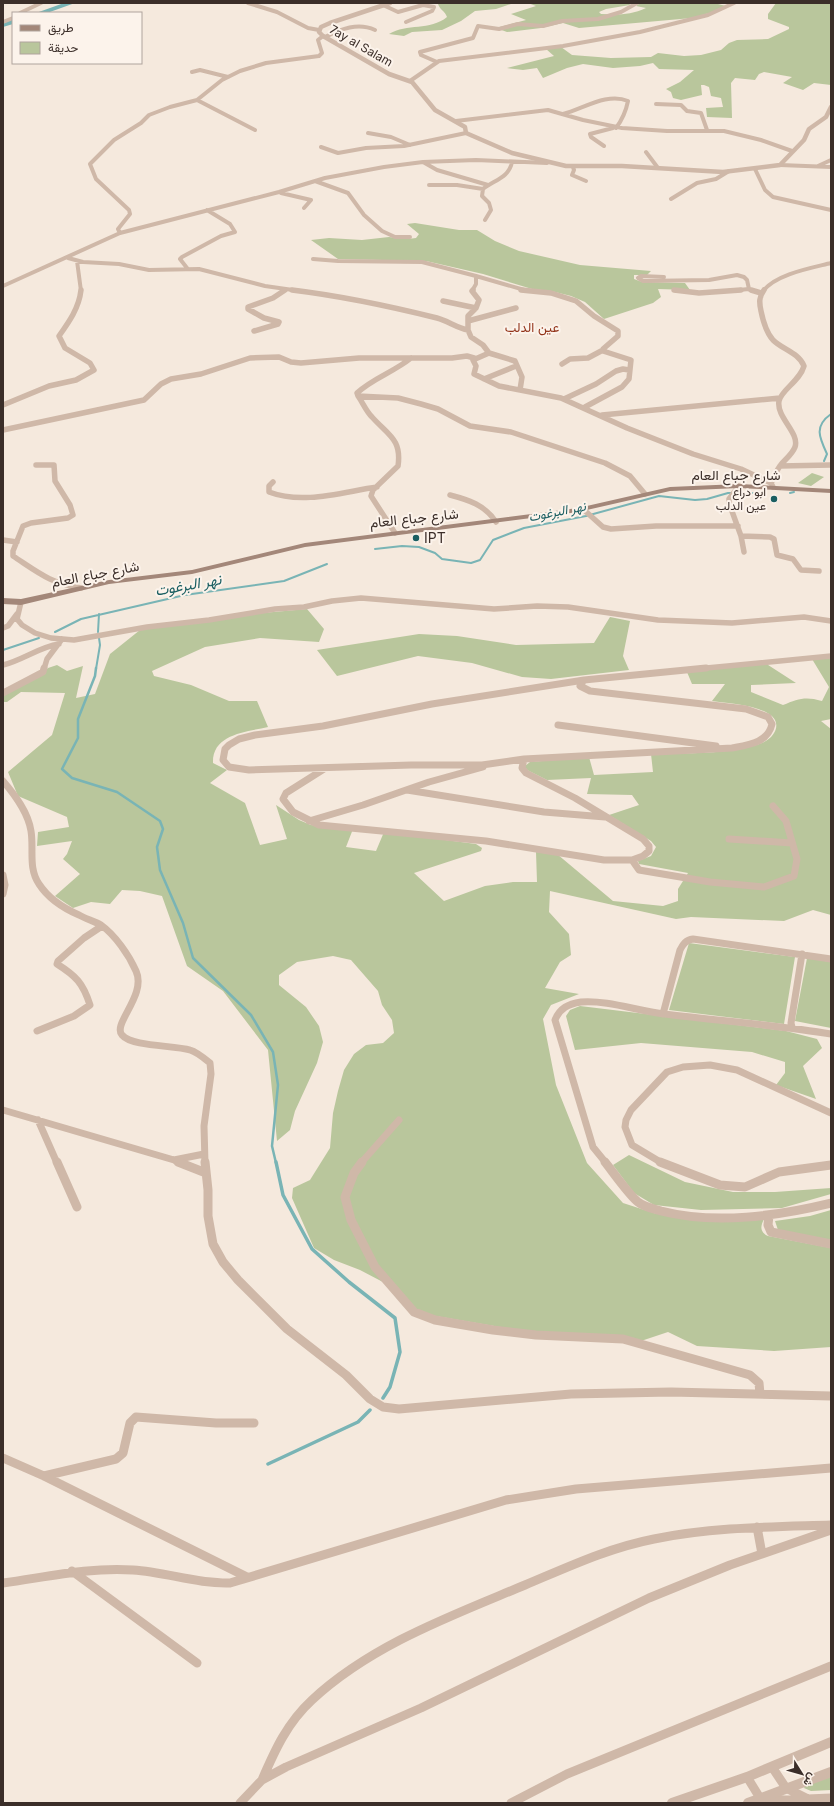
<svg xmlns="http://www.w3.org/2000/svg" width="834" height="1806" font-family="Inter,Vazirmatn,sans-serif">
<rect width="100%" height="100%" fill="#f5e9dd"/>
<path fill="#b9c69c" d="M441,3H514L496,9L475,11L461,21L442,30L412,32L404,36L389,34C407,23 430,31 447,17C445,11 440,10 438,4Z
M528,3H629L630,5L606,9L599,12L601,14C617,15 631,15 646,8L636,6L640,3L708,4L714,3L726,6L713,12L692,18L579,28L563,23L541,28L507,32L496,28L526,20L511,14L536,6Z
M776,3H831V85L814,83L803,90L783,83L792,77L764,72L759,74L755,80L735,78L731,83L732,118L707,117L706,108L723,107L721,98L711,96L709,87L704,85H701L702,95L681,100L673,98L671,92L666,89L680,82L694,70L659,69L653,63L640,66L613,68L583,64L567,68L543,78L537,68L523,70L507,68L554,56L546,49L561,47L572,55L611,58L651,57L658,53L684,56L701,55L721,50L729,43L737,40L768,39L789,29V27L768,19V14Z
M415,223L459,230H477L495,241L519,251L580,265L651,271L647,275H634V279L642,282L685,283L690,290L658,289L661,297L653,303L604,319L585,302L571,296L551,291L532,289L483,274L426,261L338,259L311,240L329,238L362,240L389,237L408,239L416,238L419,234L407,224Z
M812,473L824,477L811,486L798,483Z
M307,609L324,629L319,642L260,638L205,647L152,671L154,676L191,685L229,701H257L268,727C246,732 212,734 213,763L227,770L210,783L245,803L260,845L287,839L276,805L299,820L311,825L353,829L346,847L376,851L384,832L476,844L482,848L481,851L414,873L444,901L485,886L513,882H537L536,852L557,854L613,901L663,906L678,901V889L688,873L639,864L638,861L651,856L656,847L651,841L609,815L639,805L632,795L587,794L591,778L547,780L525,769V766L530,762L589,757L594,775L653,772L651,754C678,753 707,754 734,750C743,748 756,746 764,742C776,736 782,722 769,714C756,705 727,703 712,701L725,684H692L687,672L765,663L796,683L751,685V692L783,705C798,699 805,696 822,701L829,687L812,659L831,657V719L821,721L831,729V915L813,910L784,921L691,917L676,919L550,891L549,912L569,934L571,955L560,962L545,988L579,994L551,1005L543,1019L556,1085L587,1163L623,1203L657,1214L764,1219C760,1227 760,1232 768,1236L831,1248V1347L774,1351L697,1346L668,1332L638,1342L553,1336L418,1313L400,1291L360,1270L334,1260L314,1248L292,1198L293,1188L310,1180L330,1148L333,1113L338,1091L344,1070L354,1054L366,1045L383,1043L394,1033L392,1020L382,1005L378,991L351,960L333,956L297,962L279,975V985L306,1007L319,1026L323,1042L317,1063L295,1111L290,1130L277,1141L268,1050L223,991L187,966L162,896L140,891L122,890L110,904L91,902L73,908L55,896L80,874L63,859L67,854L72,841L37,846L38,832L69,827L67,817L18,796L8,772L52,735L65,693L21,692L7,702H3V695L41,675L48,668L57,665L67,671L83,666L76,698L95,694L110,654L140,630L251,614Z
M610,617L630,621L623,656L629,670L551,679L522,677L472,663L418,656L337,676L317,650L419,634L457,636L516,645L594,643Z
M689,943L795,957L784,1024L669,1010Z
M807,958L831,962V1028L795,1021Z
M580,1006L786,1031L817,1039L822,1048L803,1066L816,1099L776,1085L785,1073V1062L752,1052L641,1043L575,1050L566,1016L570,1010Z
M629,1155L685,1182L733,1192H775L831,1188V1194L782,1208L701,1210L654,1205L634,1193L613,1165Z
M831,1210V1240L778,1230L775,1221L810,1216Z
M831,1774V1790L811,1791L804,1788L805,1786Z"/>
<g fill="none" stroke-linecap="round" stroke-linejoin="round">
<path stroke="#79b4b5" stroke-width="2" d="M824,461L827,454C819,437 814,426 831,414
M790,493L794,492
M375,549L402,546L419,547L435,553L442,559L471,563L480,560L493,540L524,528L586,516L659,496L695,500L707,499L728,493H757
M55,632L81,619L185,595L284,581L327,564
M98,632L99,614
M3,650L39,638
M96,669L100,645L99,638"/>
<path stroke="#79b4b5" stroke-width="2.5" d="M96,668L95,676L78,719V738L62,769L72,778L117,792L160,821L163,829L157,847L160,870L183,923L193,958L251,1015L273,1052L278,1085L272,1146L276,1163"/>
<path stroke="#79b4b5" stroke-width="3.5" d="M276,1162L283,1195L312,1249L349,1282L395,1318L400,1352L390,1387L383,1398
M268,1464L358,1422L370,1410"/>
<path fill="#79b4b5" fill-rule="evenodd" d="M64,3H75L47,13H36Z
M13,19V24L3,27V22Z"/>
<path stroke="#cfb8a8" stroke-width="4" d="M248,3L277,12L308,28L319,30
M383,5L398,12L423,5L434,7L432,11L406,22
M20,13L41,3
M3,22L13,18
M325,37C341,29 358,22 375,30
M437,62L421,55L420,52L473,38L478,26L499,29L518,24L543,26L562,21L598,19L621,12L637,3
M192,72L200,70L228,77
M410,81L439,61L563,46L640,32L708,15L734,3
M197,100L255,130
M656,104L681,105L687,111L701,113L707,130
M563,114C583,109 607,92 628,101C626,111 622,120 616,128
M456,121L548,110L583,120L622,128L667,131H724L761,140L792,151
M368,133L391,137L410,145
M604,146L591,137L590,134L613,128
M321,147L338,153L366,148L404,146L466,133
M646,152L658,168
M423,162L437,170L488,185
M780,165L831,167
M818,166L831,160
M573,167L574,170L572,175L586,181
M755,169L765,190L773,197L831,210
M315,181L348,193L364,215L382,231L395,237H410
M429,185H457L483,189
M281,193L311,200L304,208
M671,199L697,183L716,179L729,171
M485,220L491,210L489,203L482,196L483,189C494,180 509,178 512,162
M120,233L118,229L130,214L129,210L96,179L90,164L114,140L141,123L149,115L170,107L197,100L222,80L240,71L266,63L319,56L322,53L318,40L323,36
M68,258L83,262L119,264L149,270L199,269L265,286L300,291
M313,259L338,261L422,262L476,276
M77,261L81,291
M187,268L180,259L182,257L221,236L235,232L230,224L207,210
M664,277L641,276L638,278L643,281L709,280L737,275L744,277L747,280L749,289L754,291
M3,286L120,233L279,192L325,178L384,167L423,162L476,160L547,163
M674,290L679,291
M472,291L476,284V276L528,291
M728,291L749,289
M763,291C776,274 811,268 831,263"/>
<path stroke="#cfb8a8" stroke-width="5.5" d="M292,290C341,296 389,306 437,318C448,321 457,328 468,330
M473,290L472,291L479,300L476,308L468,316V330L471,337L483,345L489,353L515,361L522,377L520,390
M521,290L551,293L576,301L594,316L618,331V336L603,349V351L631,360L629,379L622,387L585,407
M674,290L699,293L741,290
M751,290L761,293
M764,290C759,297 759,302 761,311C763,321 766,332 773,340C783,350 798,352 804,366C800,381 781,390 779,401C776,417 800,433 795,447C792,455 784,460 780,466C776,471 774,478 771,483L773,487
M443,301L476,308
M468,321L516,308
M254,331L278,324L279,322L264,318L248,309V307L273,298L285,290
M489,353L473,360L476,366L474,374L499,386L561,398L627,428L693,454L741,469L771,483
M411,358C394,372 373,378 357,393L358,396L398,398L421,404L438,409L470,426L511,432L605,463L630,476L645,494
M562,364L570,359L588,358L603,350
M484,379L516,366
M358,396C363,403 366,411 372,417C388,435 402,439 398,466L373,490L371,496L395,533
M564,399L596,384L616,371L623,369L629,370
M3,405L49,386L76,380L94,370L90,363L65,348L59,336C69,322 79,308 81,290
M602,415L780,398
M3,430L144,400L161,384L171,379L201,374L250,358L279,357L291,362L301,363L359,358H452L467,356L474,358
M36,465H54L55,481L70,505L73,515L68,518L31,523L23,526L13,551V556C39,573 50,583 81,588
M780,466L831,465
M273,482L269,486V492C303,505 342,492 377,487
M739,486L729,499V503L741,536L744,552
M450,495C469,500 485,505 496,522
M583,509L603,527L611,529L656,526H738
M741,536L770,537L774,539L777,555L793,559L801,570L819,571
M3,540L17,542
M21,602L17,619L22,625L35,633L51,638L74,640L147,627L209,620L275,609L304,607L332,601L361,598L494,609L537,606L568,607L658,620L732,623L804,617L831,621
M3,628L8,626L17,614
M3,665C23,660 39,647 59,644
M44,669L47,659L62,639
M696,669L831,656"/>
<path stroke="#cfb8a8" stroke-width="7" d="M3,693L43,672L44,668
M558,725L716,746
M524,759L482,765H411L249,770L229,767L223,760L225,749L229,745L239,739L255,735L323,726L432,704L584,680
M324,769L286,793L283,799L293,812L319,825L486,841L604,860H632L643,856L649,851V846L643,839L575,798L526,773L522,768L524,759L732,748C748,745 768,743 772,724L768,717L746,709L590,691L580,686L584,680L706,668
M3,781C15,795 28,812 31,831C34,849 28,868 39,884C48,898 63,908 79,915C86,919 94,921 101,925C115,935 129,955 136,971C147,995 112,1024 122,1035C132,1047 174,1045 190,1050C197,1052 204,1058 210,1063L211,1074L204,1126L205,1163
M407,790L544,812L605,817
M309,821L363,805L429,782L483,767
M729,839L792,843
M632,860L639,870L710,882L764,887L794,876L797,859L786,821L773,806
M3,875L5,885L3,894
M663,1014L680,950C683,944 686,940 693,939L831,959
M792,1027L791,1023L802,954
M37,1031L74,1016L90,1005C83,983 76,976 57,964L58,961L84,938L102,926
M3,1110L174,1160L204,1154
M38,1120L57,1163
M174,1160L181,1163
M361,1163L399,1120
M606,1163L593,1147L555,1020C560,1008 568,1004 581,1002C609,1000 637,1011 665,1014C720,1021 776,1025 831,1034
M662,1163L632,1145L625,1127L626,1120L631,1110L667,1072L683,1067L710,1065L737,1070L831,1113"/>
<path stroke="#cfb8a8" stroke-width="9" d="M57,1162L77,1207
M178,1162L206,1173
M205,1162L208,1190V1216L213,1244L223,1262L238,1280L287,1329L346,1375L370,1399L383,1407L399,1409L571,1394L671,1392L831,1396
M362,1162L354,1173L345,1197L351,1220L375,1267L414,1312L435,1320L493,1330L536,1335L623,1339L750,1375L759,1383L760,1394
M605,1162C613,1172 629,1195 638,1202C644,1207 654,1209 661,1211C716,1225 777,1216 831,1203
M660,1162L720,1185L745,1187L779,1172L831,1165
M769,1215L768,1225L771,1232L831,1244
M3,1458L44,1476L247,1577
M44,1476L116,1459L123,1453L130,1423L136,1417L216,1423H254
M757,1527L762,1554
M72,1571L197,1663
M3,1583C47,1577 89,1567 133,1570C166,1572 197,1584 230,1583L506,1500L576,1489L831,1468
M772,1767L786,1788L806,1798
M747,1777L760,1798L784,1800L831,1798
M262,1780C275,1750 287,1723 312,1700C371,1645 451,1616 525,1585C568,1567 608,1548 654,1539C713,1527 772,1527 831,1525
M240,1803L262,1780L286,1767L421,1708L649,1598L730,1565L831,1530
M511,1803L567,1774L831,1666"/>
<path stroke="#cfb8a8" stroke-width="4.5" d="M390,3L330,23L321,27L319,32L323,36L389,74L412,82L435,110L465,127L466,133L512,153L566,166H622L723,172L780,165L804,140L809,129L826,117L831,107"/>
<path stroke="#cfb8a8" stroke-width="10" d="M672,1803L747,1777L831,1742
M748,1803L831,1772"/>
<path fill="#a38779" fill-rule="evenodd" d="M739,484L831,489V493L739,488L670,491L578,512L305,547L192,574L109,584L21,605L3,604V598L21,599L109,580L192,570L305,543L578,508L670,487Z"/>
</g>
<g fill="#1a5e61" stroke="#fcf3eb" stroke-width="1.5">
<circle cx="774" cy="499" r="4"/>
<circle cx="416" cy="538" r="4"/>
</g>
<g text-anchor="middle" stroke-width="4" stroke-linejoin="round" paint-order="stroke">
<g font-size="12" fill="#3b2e29" stroke="#fcf3eb">
<text transform="translate(361 46) rotate(30)" y="4">7ay al Salam</text>
</g>
<g font-size="12" fill="#3b2e29" stroke="#fcf3eb" text-anchor="end">
<text x="766" y="496">ابو دراع<tspan x="766" dy="14">عين الدلب</tspan></text>
</g>
<g font-size="13" fill="#923319" stroke="#fcf3eb">
<text x="532" y="332">عين الدلب</text>
</g>
<g font-size="13" font-style="italic" fill="#1a5e61" stroke="#fcf3eb">
<text transform="translate(557 511) rotate(-11)" y="5">نهر البرغوت</text>
</g>
<g font-size="14" fill="#3b2e29" stroke="#fcf3eb">
<text x="736" y="480">شارع جباع العام</text>
<text transform="translate(414 518) rotate(-6)" y="5">شارع جباع العام</text>
<text transform="translate(95 574) rotate(-11)" y="5">شارع جباع العام</text>
</g>
<g font-size="14" fill="#3b2e29" stroke="#fcf3eb" text-anchor="start">
<text x="424" y="543">IPT</text>
</g>
<g font-size="15" font-style="italic" fill="#1a5e61" stroke="#fcf3eb">
<text transform="translate(188 585) rotate(-10)" y="5">نهر البرغوت</text>
</g>
</g>
<rect width="834" height="1806" fill="none" stroke="#3b2e29" stroke-width="8"/>
<rect x="12" y="12" width="130" height="52" fill="#fcf3eb" stroke="#afa49d"/>
<rect x="20" y="25" width="20" height="6" fill="#a38779" stroke="#afa49d"/>
<text x="48" y="32" font-size="12" fill="#3b2e29">طريق</text>
<rect x="20" y="42" width="20" height="12" fill="#b9c69c" stroke="#afa49d"/>
<text x="48" y="52" font-size="12" fill="#3b2e29">حديقة</text>
<g transform="translate(802 1774) rotate(127)" stroke="#fcf3eb" stroke-width="3" paint-order="stroke">
<path d="M0-3L7 15L0 10L-7 15Z" fill="#3b2e29"/>
<text y="-6" font-size="11" font-weight="bold" text-anchor="middle" fill="#3b2e29">ش</text>
</g>
</svg>
